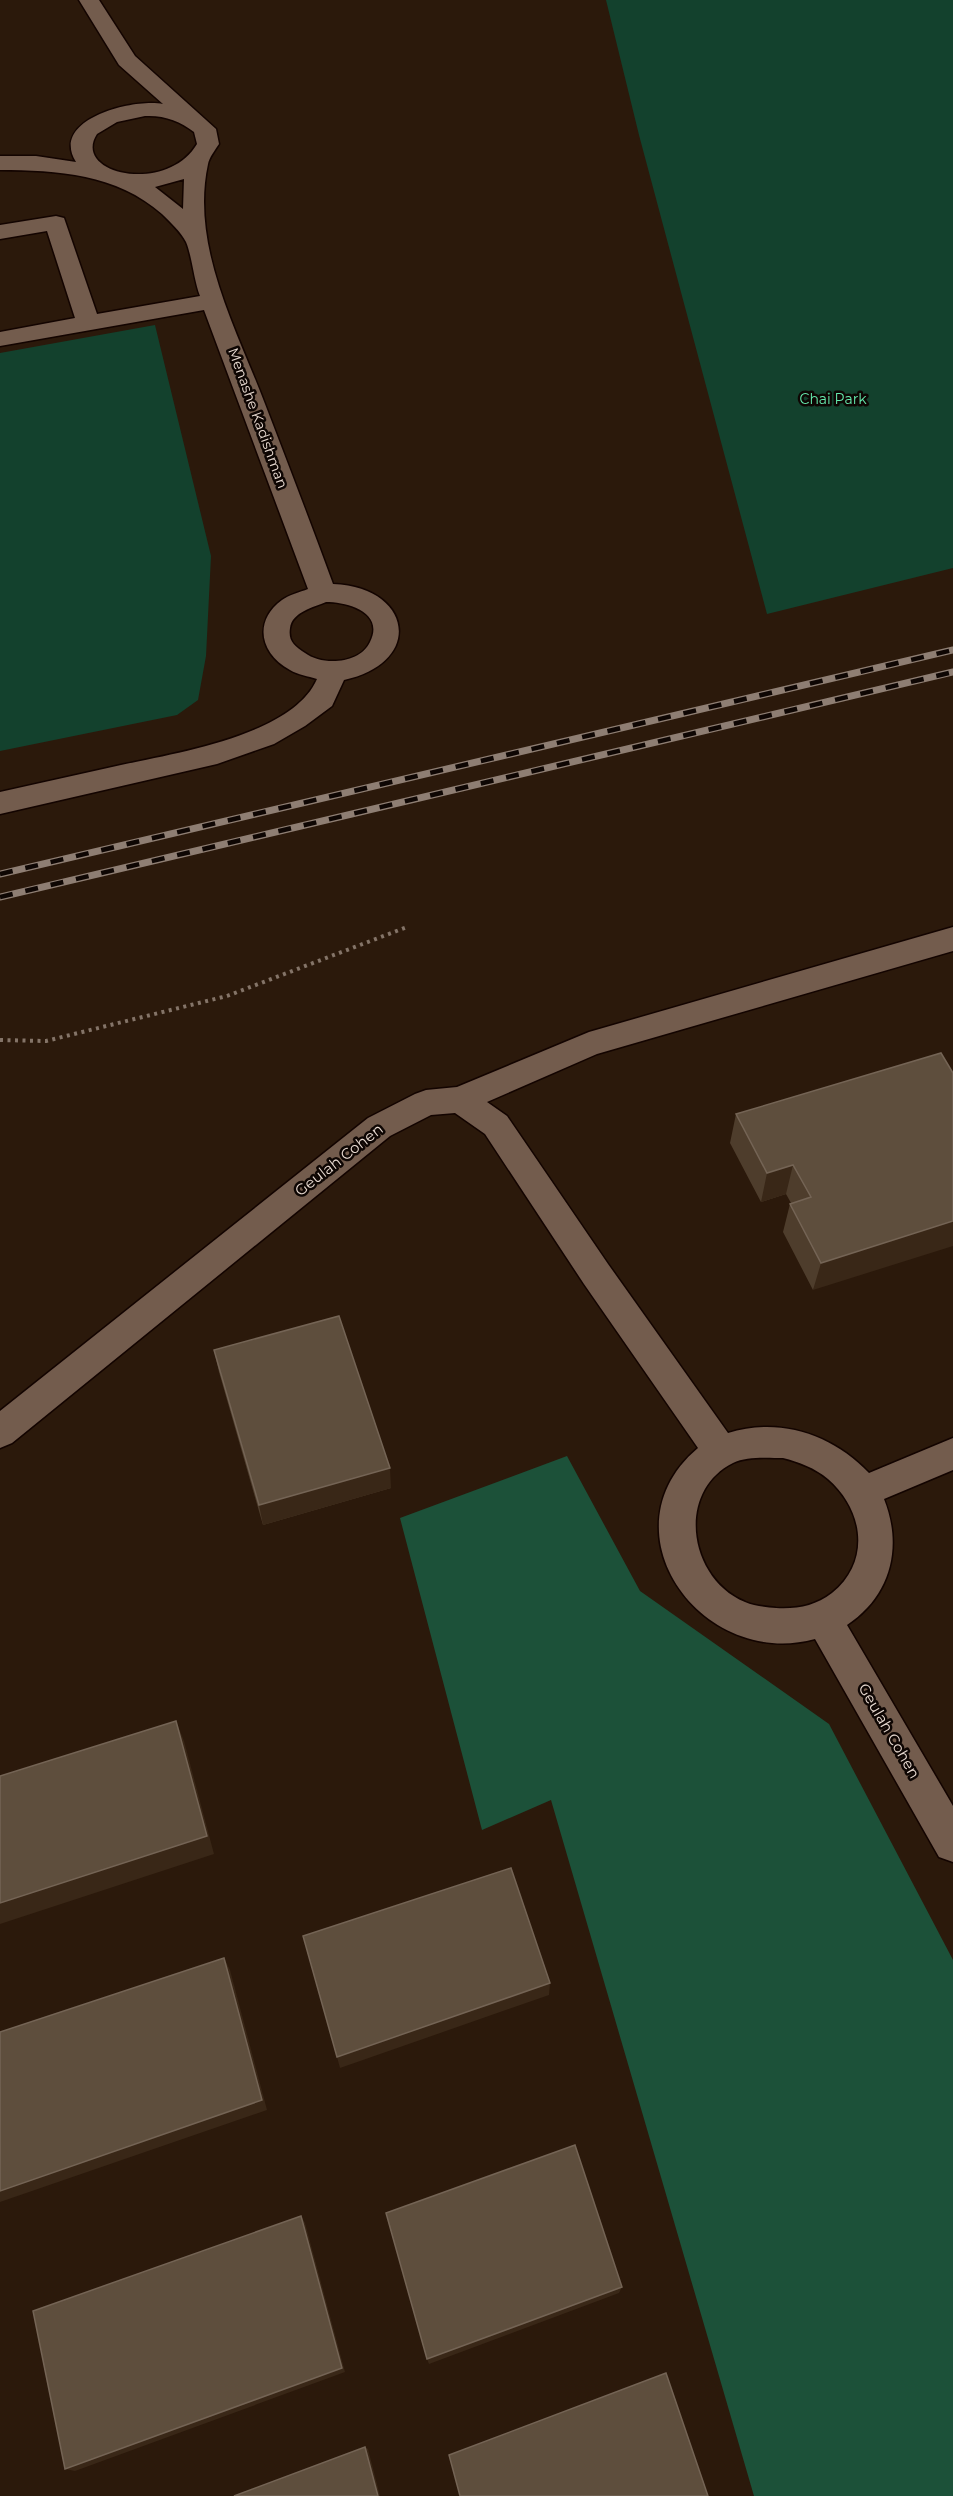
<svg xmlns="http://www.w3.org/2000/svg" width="953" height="2496" font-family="Montserrat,sans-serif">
<rect width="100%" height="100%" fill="#2b190b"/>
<path fill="#13412d" d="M606,0H953V568L767,614L639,135Z
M155,325L211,556L206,656L198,700L177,715L0,751V353Z"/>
<path fill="#1c5139" d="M567,1456L640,1591L829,1724L953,1960V2496H754L551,1800L482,1830L400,1518Z"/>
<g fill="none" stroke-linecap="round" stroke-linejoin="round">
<defs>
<path id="minor" d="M79,0H99L135,56L216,129L219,144C215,150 209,158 208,164C190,246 237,330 265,404C288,464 311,524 333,584C412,587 425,662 344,680L332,706L305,726L274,744L217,764L0,814V792C40,783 81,774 121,765C176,753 293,735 317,679C308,676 298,675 290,670C260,654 253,621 282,600C289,595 300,592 308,589L204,310L0,346V332L75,318L47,231L0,239V225L56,216L64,218L97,314L200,296C194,281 192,256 186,242C181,232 170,222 162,214C117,174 57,170 0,170V156H36L76,162C49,119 134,98 163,104L119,65ZM145,116C164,115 180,121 194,132L197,144C167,195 71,174 97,134L117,122ZM184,179L183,209L155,187ZM326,602C347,602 385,612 370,642C360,664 322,666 305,653C294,646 288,641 290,628C292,612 314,607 326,602Z
M953,927V951L597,1054L487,1102L507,1116L608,1264L728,1433C779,1417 832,1434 869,1473L953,1438V1470L884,1499C903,1547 891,1596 847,1625L953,1806V1862L939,1857L815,1639C701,1670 601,1530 698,1448L584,1284L485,1134L455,1113L431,1115L390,1136L12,1443L0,1448V1411L368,1118L415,1094L426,1090L457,1087L589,1032ZM783,1458C799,1462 815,1468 828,1479C864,1510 871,1562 832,1593C815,1606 798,1609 776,1608C766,1607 754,1606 745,1602C689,1579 675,1492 733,1463C747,1456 768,1458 783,1458Z"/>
</defs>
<use href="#minor" stroke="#130400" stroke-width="3"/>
<path stroke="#847468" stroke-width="4" stroke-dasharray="3 4.5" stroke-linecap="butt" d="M0,1040L46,1041L227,996L407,927"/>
<use href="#minor" fill="#735c4d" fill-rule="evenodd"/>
<defs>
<path id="rail" d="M0,874L953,650
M0,897L953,672"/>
</defs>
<use href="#rail" stroke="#8e7e73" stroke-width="7"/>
<use href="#rail" stroke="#0e0603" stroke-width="4.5" stroke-dasharray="13" stroke-linecap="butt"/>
</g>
<path fill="#4e3d2c" d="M941,1053L813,1290L783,1232L790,1204L791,1203L786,1194L761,1202L730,1143L736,1114Z
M214,1350L391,1488L263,1525L219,1372Z"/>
<path fill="#392717" d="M793,1165L786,1194L761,1202L767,1173Z
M953,1221V1246L813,1290L821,1263Z
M390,1468L391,1488L263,1525L259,1505Z
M176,1721L184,1741L214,1854L0,1924V1903Z
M224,1958L230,1970L267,2110L0,2202V2191Z
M550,1983L549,1995L340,2068L337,2057Z
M301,2216L305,2223L345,2372L75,2471L65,2469Z
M622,2287L619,2293L429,2364L427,2359Z
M365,2447L368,2449L380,2496H378Z"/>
<path fill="#5e4e3d" stroke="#746455" stroke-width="1.5" d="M941,1053L953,1073V1221L821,1263L790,1204L811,1197L793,1165L767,1173L736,1114Z
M339,1316L390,1468L259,1505L214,1350Z
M176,1721L207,1836L0,1903V1776Z
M511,1868L550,1983L337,2057L303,1936Z
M224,1958L262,2100L0,2191V2032Z
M575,2145L622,2287L427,2359L386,2213Z
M301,2216L342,2368L65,2469L33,2311Z
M666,2373L708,2496H460L449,2455Z
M365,2447L378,2496H234Z"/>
<g text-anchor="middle" stroke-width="5" stroke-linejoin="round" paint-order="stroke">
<g font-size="14" fill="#66ebae" stroke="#0e0603">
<text x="833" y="404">Chai Park</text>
</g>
<g font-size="14" fill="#e9dbd2" stroke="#0e0603">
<text transform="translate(258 418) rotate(70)" y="5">Menashe Kadishman</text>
</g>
<g font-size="15" fill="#e9dbd2" stroke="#0e0603">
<text transform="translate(339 1160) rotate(-38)" y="5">Geulah Cohen</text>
<text transform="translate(889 1731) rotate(60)" y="5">Geulah Cohen</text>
</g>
</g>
</svg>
